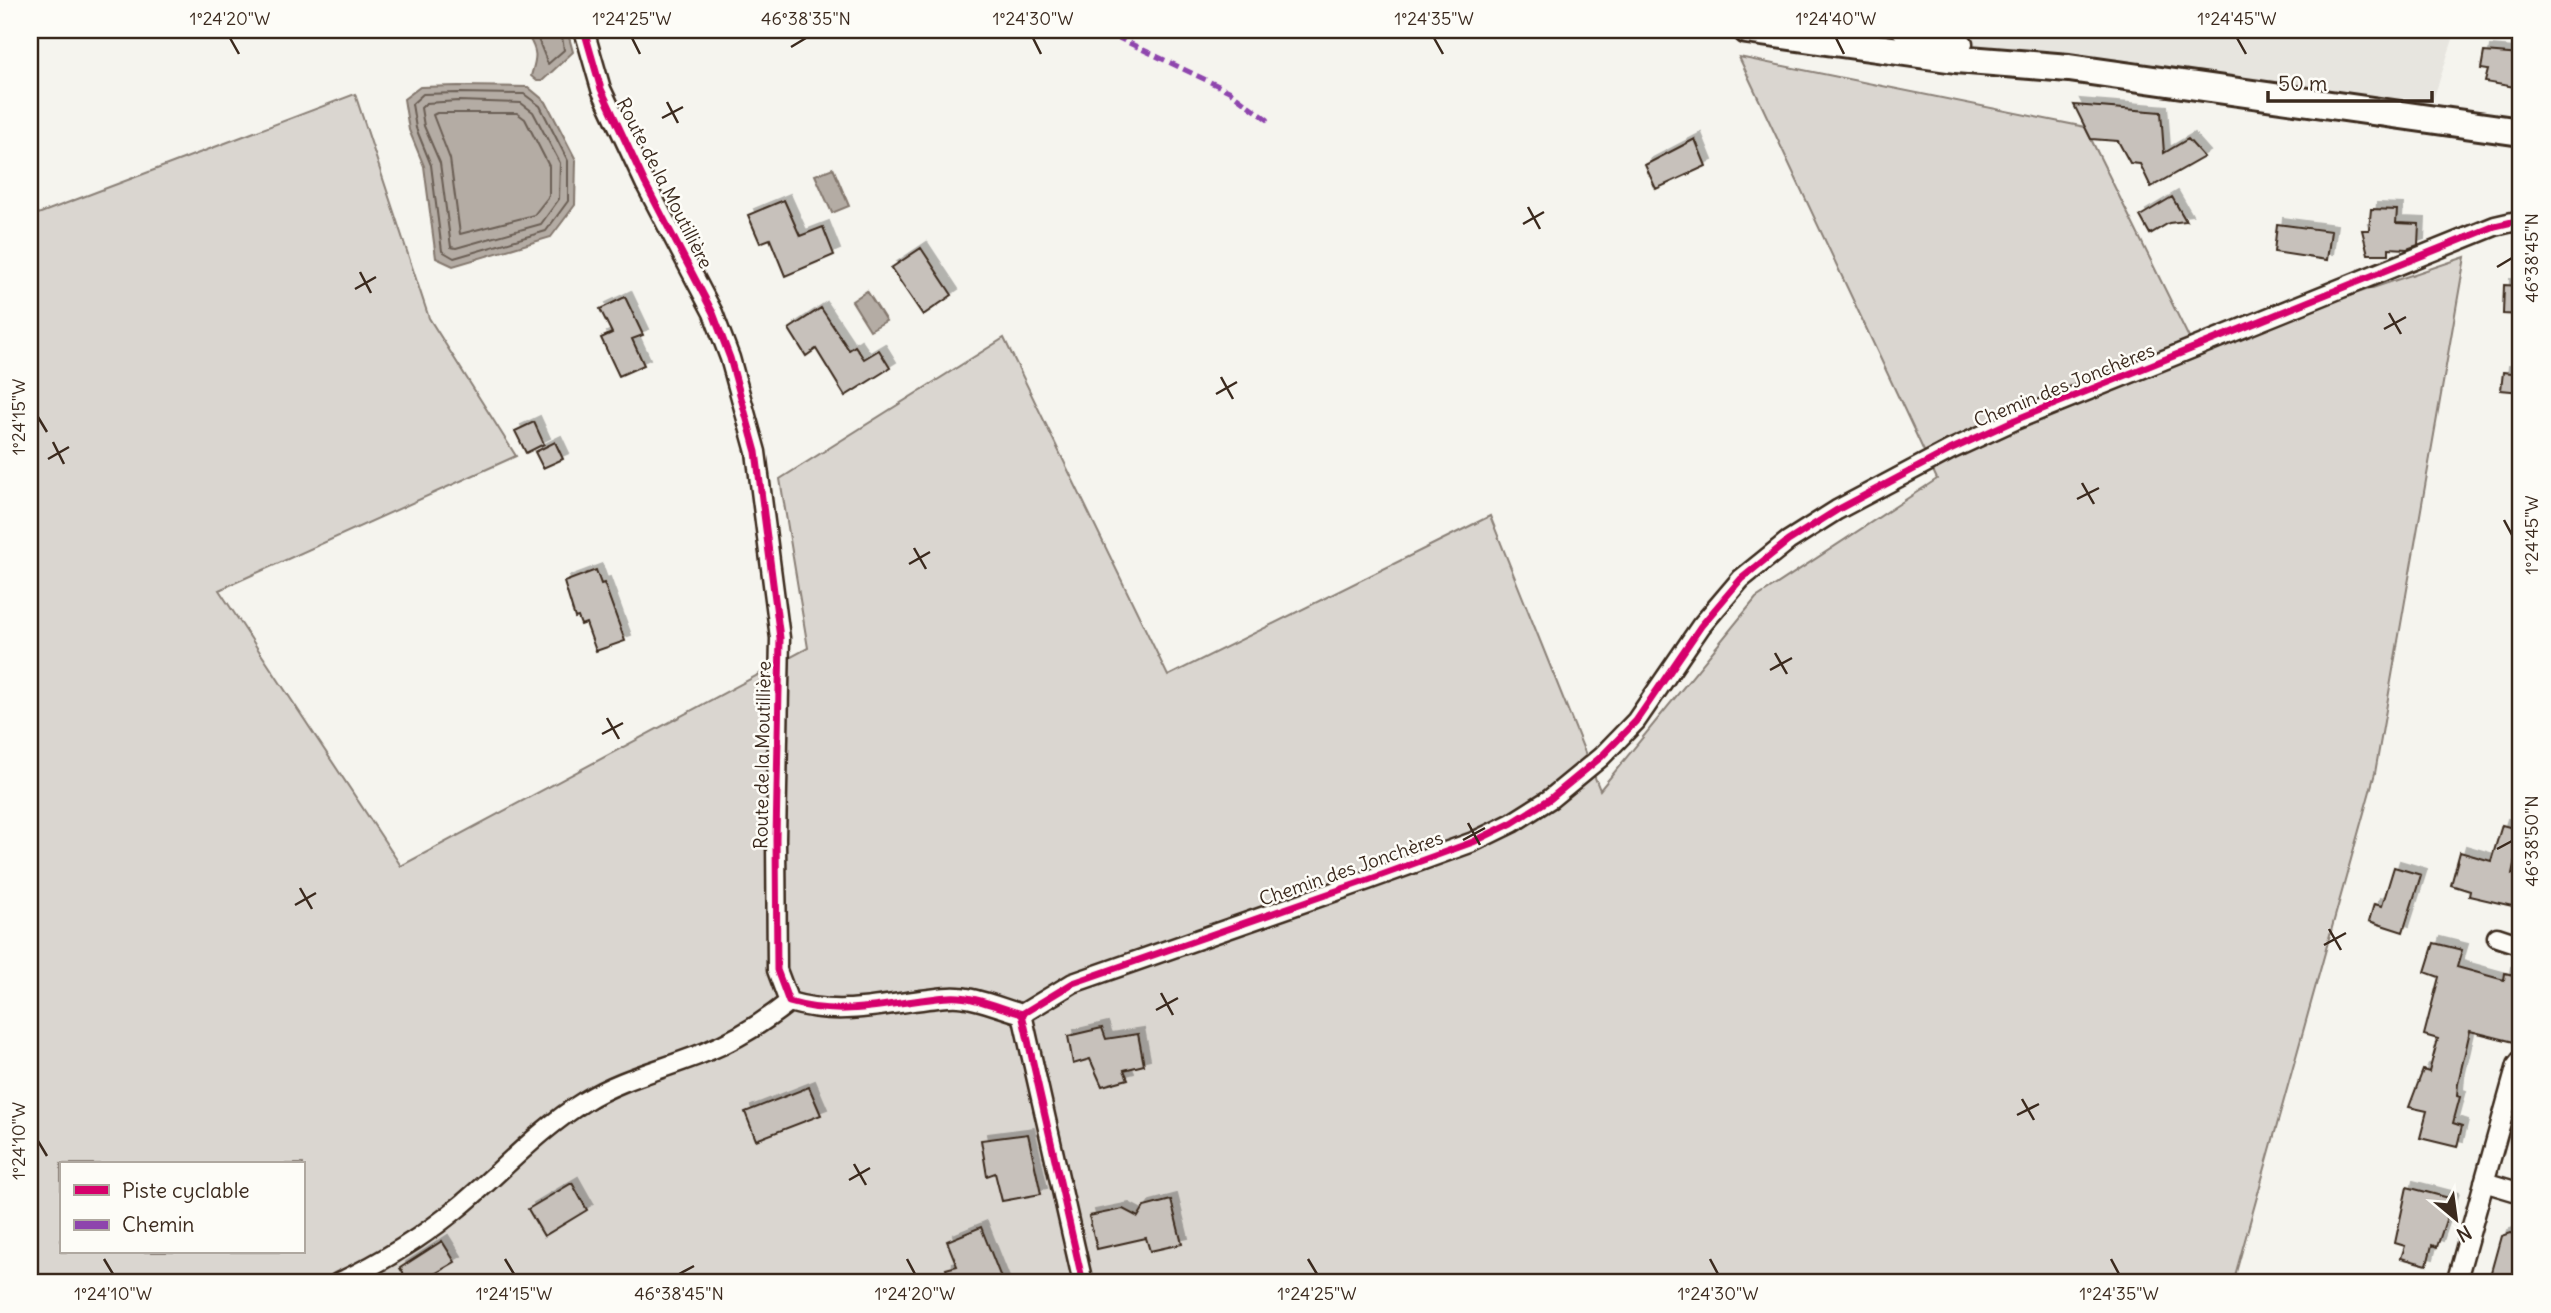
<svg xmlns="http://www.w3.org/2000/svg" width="2551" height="1313" font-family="Delius,sans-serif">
<defs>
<filter id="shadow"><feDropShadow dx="6" dy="-6" stdDeviation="0" flood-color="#0004"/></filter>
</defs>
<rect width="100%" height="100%" fill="#f5f4ee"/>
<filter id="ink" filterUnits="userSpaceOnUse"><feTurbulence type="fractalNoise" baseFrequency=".0143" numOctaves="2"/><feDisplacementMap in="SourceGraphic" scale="14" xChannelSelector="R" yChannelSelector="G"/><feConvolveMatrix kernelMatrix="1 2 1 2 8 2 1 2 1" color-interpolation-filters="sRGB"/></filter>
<g filter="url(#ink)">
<path fill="#e7e5df" d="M1827,30H2456L2428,115Z"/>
<path fill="#dad6d0" stroke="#8a8077" stroke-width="2" fill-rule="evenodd" d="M1739,57L2085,127L2194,348L2465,257L2375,773L2233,1283H30V217L355,94L429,318L516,456L219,590L401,866L808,648L780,479L1004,338L1168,676L1490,516L1600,790L1756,598L1937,479ZM61,1164H303V1252H61Z"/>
<path fill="#b4aca4" stroke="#84786e" stroke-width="2" d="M535,30H567L573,52L542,81H537L531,76C536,58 539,54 528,36Z
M458,86L528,87L546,102L576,160L575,205L551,237L453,266L436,258L424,166L409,130L404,99L420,87Z
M833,168L849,206L832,213L815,175Z
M867,291L886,321L870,330L852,301Z"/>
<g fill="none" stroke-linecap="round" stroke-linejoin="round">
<path stroke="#6b5e54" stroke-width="2" d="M539,30L538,39L548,64L564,50L561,30
M459,93L524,94L540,106L568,161V201L546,231L454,258L442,251L431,165L416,128L412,104L423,94Z
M459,101L521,103L533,112L560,163L559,199L541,224L456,248L451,247L440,163L424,126L421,108L426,103Z
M437,113H517L525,119L549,166V196L534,215L460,234L450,159L433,115Z"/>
</g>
<path fill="#c7c1bb" stroke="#3b2a1e" stroke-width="2" filter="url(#shadow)" d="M2484,52L2521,55V88L2485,82L2488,70L2481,69Z
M2074,105L2161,112L2164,153L2188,139L2204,157L2151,187L2140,164L2130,163L2118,141L2091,139Z
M1695,139L1706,166L1656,189L1645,165Z
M2172,197L2186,221L2169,223L2150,234L2140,216Z
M784,200L800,236L823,227L834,255L785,276L770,239L760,243L748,215Z
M2371,209L2397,210L2396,223L2419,224L2418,245L2407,249L2389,248V254H2368L2362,230H2369Z
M2277,224L2331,231L2327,260L2274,252Z
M921,248L952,295L923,315L891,268Z
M2504,285L2521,286V315L2503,314Z
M625,297L643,335L632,339L644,365L619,376L601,338L612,333L600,309Z
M821,308L849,350L855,346L864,359L879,350L890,368L845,396L816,349L806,356L789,329Z
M2503,372L2521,374V392L2501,390Z
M534,422L544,444L526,453L515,431Z
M555,442L563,459L543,468L535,452Z
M596,570L601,584L604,583L625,641L596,651L586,623L581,625L578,617L575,618L564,582Z
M2502,825L2521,830L2512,874L2521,876V908L2469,896L2470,891L2451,885L2460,852L2491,861Z
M2394,867L2421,875L2403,932L2369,921L2374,904L2382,906Z
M2434,943L2462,950L2457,967L2504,980L2505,973L2521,977V1018L2514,1042L2470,1031L2458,1083L2457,1096L2460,1097L2453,1123L2462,1126L2457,1147L2420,1138L2427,1111L2409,1107L2423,1070L2429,1072L2438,1039L2424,1035L2439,977L2425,972Z
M1102,1028L1106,1039L1138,1034L1144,1065L1124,1070L1128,1079L1102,1086L1090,1059L1073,1064L1068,1036Z
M809,1087L821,1115L756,1140L745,1112Z
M1028,1134L1041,1194L1002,1201L995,1173L987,1176L981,1140Z
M572,1183L587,1210L544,1236L528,1209Z
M2407,1187L2453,1199L2437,1247L2432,1245L2427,1265L2401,1258L2405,1246L2395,1243Z
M1171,1200L1182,1244L1150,1251L1146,1238L1097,1249L1089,1216L1123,1209L1138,1217L1144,1207Z
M981,1227L1003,1283H952L946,1269L957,1266L947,1241Z
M2510,1233L2521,1236V1259L2519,1258L2512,1283H2488L2501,1236Z
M442,1241L455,1262L431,1276L435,1283H409L400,1268Z"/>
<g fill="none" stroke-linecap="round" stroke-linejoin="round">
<defs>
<path id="minor" d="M584,30L601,89L645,183L713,313L730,358L756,452L780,638L776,839L777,970L789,1002C847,1019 891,1001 949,997C971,995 1000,1008 1022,1014L1083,1283
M1901,30L1963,43
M2497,937L2521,945
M1022,1014L1073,983L1368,880L1473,842L1512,823L1550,799L1601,757L1636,721L1701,626L1741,579L1788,541L1837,510L1950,450L2015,420L2495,226L2521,220
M2484,1182L2521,1193
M338,1283C380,1263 423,1237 459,1207C501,1172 538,1130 585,1101C624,1077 666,1069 708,1051C737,1039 764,1022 789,1002
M2456,1283L2517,1065L2521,1060"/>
<path id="primary" d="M1747,30L1956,59L2069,68L2521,132"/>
</defs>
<use href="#minor" stroke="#3b2a1e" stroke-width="23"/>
<use href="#primary" stroke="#3b2a1e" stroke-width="32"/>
<use href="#minor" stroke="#fdfcf7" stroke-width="18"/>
<use href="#primary" stroke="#fdfcf7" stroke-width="26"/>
<path stroke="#8e44ad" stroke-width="5" stroke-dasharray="10 5" stroke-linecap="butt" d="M1102,30L1229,91L1272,123"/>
<defs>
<path id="cycleway" d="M584,30L601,89L645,183L713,313L730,358L756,452L780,638L776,839L777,970L789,1002C847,1019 891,1001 949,997C971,995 1000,1008 1022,1014L1083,1283
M1022,1014L1073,983L1368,880L1473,842L1512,823L1550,799L1601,757L1636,721L1701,626L1741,579L1788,541L1837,510L1950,450L2015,420L2495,226L2521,220"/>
</defs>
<use href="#cycleway" stroke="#fdfcf7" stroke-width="11"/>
<use href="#cycleway" stroke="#d6006c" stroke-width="7"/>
</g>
</g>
<path fill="none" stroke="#3b2a1e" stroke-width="2.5" d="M230,38L239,54M632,38L640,54M1033,38L1041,54M1434,38L1443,54M1836,38L1844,54M2237,38L2246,54M791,47L806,38M667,102L678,123M662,118L683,107M1528,207L1540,229M1523,224L1544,212M2497,267L2512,258M360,272L371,293M355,289L376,277M2389,313L2401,334M2384,329L2406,317M1221,377L1233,399M1216,394L1237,382M38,417L47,432M53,442L64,464M48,459L69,447M2082,483L2094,504M2077,499L2099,488M2504,520L2512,535M914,548L926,569M909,564L930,552M1775,653L1787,674M1770,670L1792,658M607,718L619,739M602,734L623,723M1468,823L1480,845M1463,840L1485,828M2497,849L2512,841M300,888L312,909M295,905L316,893M2329,929L2341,950M2324,945L2346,933M1161,993L1173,1015M1156,1010L1178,998M2022,1099L2034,1120M2017,1115L2039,1104M38,1141L47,1156M854,1164L866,1185M849,1180L870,1168M104,1259L113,1274M505,1259L514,1274M907,1259L915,1274M1308,1259L1317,1274M1710,1259L1718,1274M2111,1259L2119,1274M679,1274L694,1266"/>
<g text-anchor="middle" stroke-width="5" stroke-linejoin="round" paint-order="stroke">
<g font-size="19" fill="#3b2a1e" stroke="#fdfcf7">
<text transform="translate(665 183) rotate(63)" y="7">Route de la Moutillière</text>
<text transform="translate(2064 385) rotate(-22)" y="7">Chemin des Jonchères</text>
<text transform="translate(762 755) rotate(-89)" y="7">Route de la Moutillière</text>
<text transform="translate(1351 868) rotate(-19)" y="7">Chemin des Jonchères</text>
</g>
</g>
<rect width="2551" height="1313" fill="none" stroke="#fdfcf7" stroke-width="77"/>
<rect x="60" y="1162" width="245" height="91" fill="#fdfcf7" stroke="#afa8a0" stroke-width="2"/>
<rect x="74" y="1185" width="35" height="10" fill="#d6006c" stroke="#afa8a0" stroke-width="2"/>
<text x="122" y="1198" font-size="21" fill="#3b2a1e">Piste cyclable</text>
<rect x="74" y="1220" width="35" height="10" fill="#8e44ad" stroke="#afa8a0" stroke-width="2"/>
<text x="122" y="1232" font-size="21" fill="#3b2a1e">Chemin</text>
<g transform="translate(2456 1219) rotate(151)" stroke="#fdfcf7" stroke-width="5" paint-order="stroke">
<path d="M0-5L12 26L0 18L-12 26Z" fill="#3b2a1e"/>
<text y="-10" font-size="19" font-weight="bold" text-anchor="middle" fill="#3b2a1e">N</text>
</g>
<path d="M2268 91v10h164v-10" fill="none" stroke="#3b2a1e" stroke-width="3.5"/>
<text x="2278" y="91" font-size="21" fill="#3b2a1e" stroke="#fdfcf7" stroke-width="5" paint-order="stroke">50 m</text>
<rect x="38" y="38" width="2474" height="1236" fill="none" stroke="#3b2a1e" stroke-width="2.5"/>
<g font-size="18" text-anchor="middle" fill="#3b2a1e">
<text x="230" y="25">1°24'20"W</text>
<text x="632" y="25">1°24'25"W</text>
<text x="806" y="25">46°38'35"N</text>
<text x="1033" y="25">1°24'30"W</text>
<text x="1434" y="25">1°24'35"W</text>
<text x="1836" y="25">1°24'40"W</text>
<text x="2237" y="25">1°24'45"W</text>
<text transform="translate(2532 258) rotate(-90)" y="6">46°38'45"N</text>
<text transform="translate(19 417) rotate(-90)" y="6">1°24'15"W</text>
<text transform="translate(2532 535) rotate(-90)" y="6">1°24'45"W</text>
<text transform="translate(2532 841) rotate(-90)" y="6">46°38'50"N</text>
<text transform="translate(19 1141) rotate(-90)" y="6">1°24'10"W</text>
<text x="113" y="1300">1°24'10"W</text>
<text x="514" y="1300">1°24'15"W</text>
<text x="679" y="1300">46°38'45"N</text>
<text x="915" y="1300">1°24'20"W</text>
<text x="1317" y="1300">1°24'25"W</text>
<text x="1718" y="1300">1°24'30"W</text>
<text x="2119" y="1300">1°24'35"W</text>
</g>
</svg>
